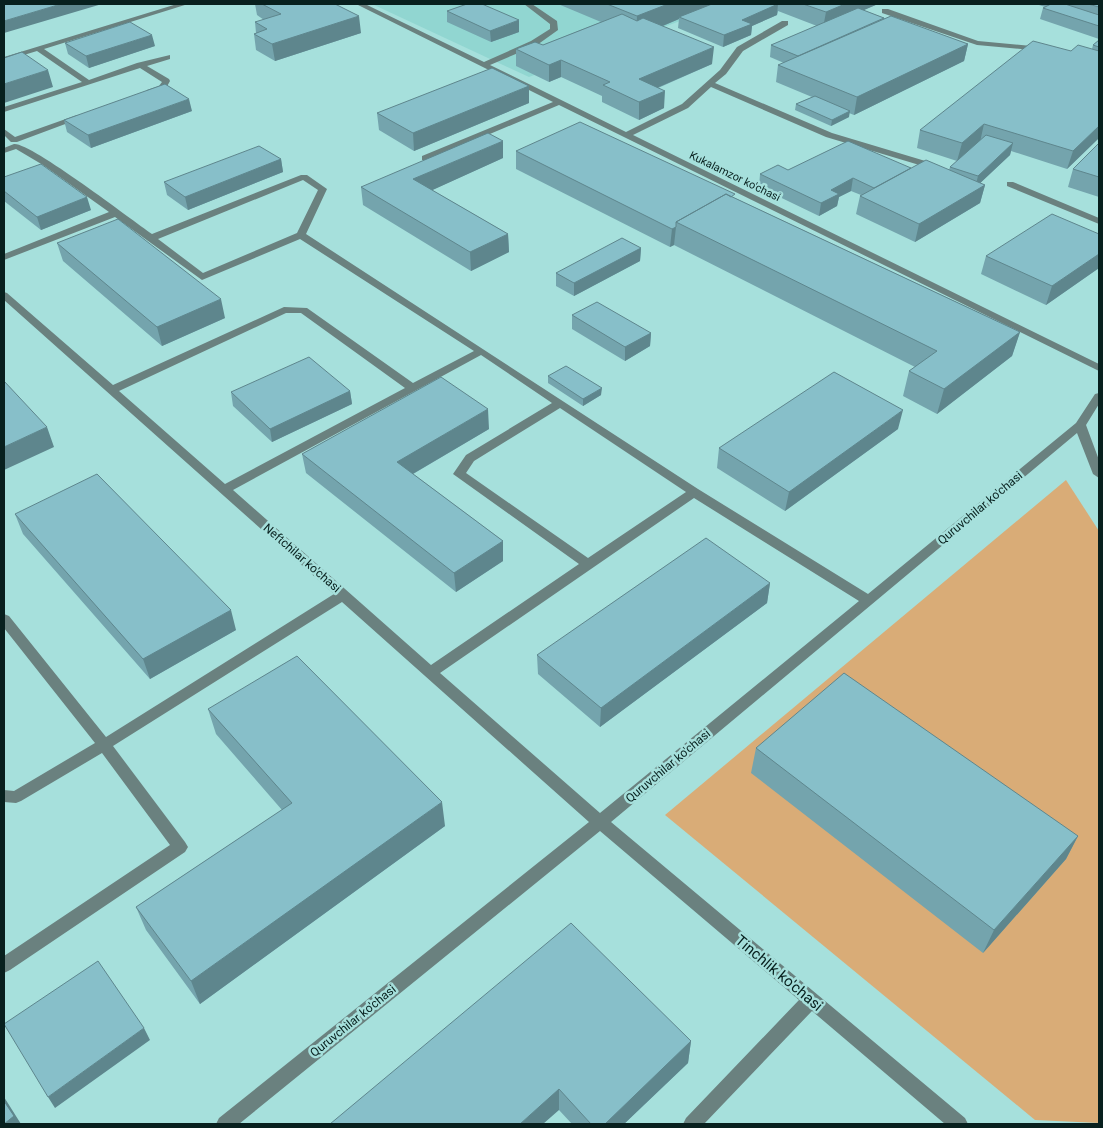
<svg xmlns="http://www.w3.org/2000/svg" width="1103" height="1128" font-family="Roboto,sans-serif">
<rect width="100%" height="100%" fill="#a6e0dc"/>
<path fill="#91d6d1" d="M372,4H726L529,77Z"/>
<path fill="#d9ac77" d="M1066,480L1099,531V1123L1035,1120L665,815Z"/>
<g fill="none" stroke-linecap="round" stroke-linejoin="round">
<path fill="#6a817f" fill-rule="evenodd" d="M177,4H188L44,49L89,80L137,63L170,55V59L147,66L169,79L170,81L165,90L147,94V90L159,86L162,82L140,68L4,112V107L82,82L37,51L4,61V57Z
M356,4H365L484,62L531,41L550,29V24L524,4H532L557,21L558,30L537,45L490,65L626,132L682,104L720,70L737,47L782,21H788V25L743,51L726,74L715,83L832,133L932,163V167H926L826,137L711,87L688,108L633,135L1099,364V371L559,105L428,160H422V156L553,102Z
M882,9H888L978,41L1042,47L1046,49L1042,51L977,45L882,13Z
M77,115L84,117L17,142H11L4,135V129L15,137Z
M14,144C30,142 132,220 152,234L301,175H307L327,189L306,234L698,489L868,594L1076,423L1095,394L1099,393V404L1086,425L1099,460V478L1093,474L1077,433L611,822L965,1118L968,1124H945L812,1011L704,1124H683L686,1118L799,1000L600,831L239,1124H216L219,1118L589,822L342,602L113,746L185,842L188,847L185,852L10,970L4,973V956L170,845L102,753L21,801L16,803L4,802V790L14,791L95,743L4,628V614L9,616L106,737L334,594L4,300V292L7,293L113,385L284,307L307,308L413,383L474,351L300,239L202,280L115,217L4,260V254L109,212L43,165L16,149L4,153V148ZM303,180L318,190L297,233L203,273L158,239ZM286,313H301L405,388L225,484L119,391ZM481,355L552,403L466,455L453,474L579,564L431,665L233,490ZM560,408L686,492L588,558L466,473L474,461ZM694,498L859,601L600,813L440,673Z
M1007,182H1013L1099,218V224L1007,186Z"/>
</g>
<path fill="#74a4ad" d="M255,4H335L361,33L275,61L256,50L254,34L256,33L255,22L264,20L257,15Z
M558,4H878L863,10L884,18L968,44L964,61L854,115L849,113V117L831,126L795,110L796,104L812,97L776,82L778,65L784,63L770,57L771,45L817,26L778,11L777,15L752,26L751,35L723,47L678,28L679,19L663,26L712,64L658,88L664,108L639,120L602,102V96L561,77L549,82L516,66V49L543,45L601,22Z
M1036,4H1099V39L1040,19L1043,8L1045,7Z
M447,11L519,32L491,42L447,22Z
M1099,40V138L1067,169L1011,151L1010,155L980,183L985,185L980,203L915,242L856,214L860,196L861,195L851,191L839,197L837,206L819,216L759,187L760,174L788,170L911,168L949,170L950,167L957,161L917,148L920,130L1071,51L1092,49L1093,45Z
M65,43L155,46L89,68L68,54Z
M529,103L414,151L379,130L377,113Z
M192,111L91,148L67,132L64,120Z
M1099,143V197L1068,187L1073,169Z
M516,151L735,198L1020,332L1012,356L937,414L903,396L909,371L915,367L674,245L670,247L516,169Z
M503,158L432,190L508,234L509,252L471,271L363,205L361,187Z
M281,159L283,172L188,210L167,195L164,182Z
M4,177L91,210L41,230L4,201Z
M1099,234V268L1046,305L981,274L986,256Z
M57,243L225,318L162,346L63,261Z
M641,248L640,261L574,296L556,286V273Z
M572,315L651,333L650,346L625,361L572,329Z
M548,376L601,395L583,406L548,383Z
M350,391L352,404L272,442L233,406L231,392Z
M489,429L413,474L503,541V561L456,592L306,473L302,454Z
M898,429L785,511L717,468L719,448Z
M15,514L236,630L150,679L23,534Z
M770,583L767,603L600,727L538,674L537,655Z
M208,709L445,826L200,1004L146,930L136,907L282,810L216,734Z
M756,748L1078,836L1066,859L983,953L751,773Z
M691,1041L688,1063L624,1124H572L559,1110L330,1124Z"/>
<path fill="#5e868d" d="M61,4H102L4,33V21Z
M668,4H717L679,17V19L636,37L637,16Z
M778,4L777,15L752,26L751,35L723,47L724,35L742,20Z
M845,4H878L823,28L826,12Z
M359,16L361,33L275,61L272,44Z
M519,20V32L491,42L490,31Z
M152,35L155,46L89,68L86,56Z
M968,44L964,61L854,115L857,97Z
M714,47L712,64L638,96L639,79Z
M561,60V77L549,82V65Z
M48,70L53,87L4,103V84Z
M529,86V103L414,151L413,133Z
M665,91L664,108L639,120V102Z
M189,99L192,111L91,148L88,135Z
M850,111L849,117L831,126L832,120Z
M984,124L980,142L957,161L962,143Z
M1099,126V138L1067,169L1073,151Z
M503,141V158L415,198L413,179Z
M1013,143L1010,155L975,188L978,176Z
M281,159L283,172L188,210L185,197Z
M853,178L851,191L839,197L837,206L819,216L821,203L831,190Z
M985,185L980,203L915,242L919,224Z
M87,197L91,210L41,230L37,217Z
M676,227L674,245L670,247L672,229Z
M508,234L509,252L471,271L470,252Z
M641,248L640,261L574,296V283Z
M1099,254V268L1046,305L1052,286Z
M221,299L225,318L162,346L157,327Z
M1020,332L1012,356L937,414L944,389Z
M651,333L650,346L625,361V347Z
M602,388L601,395L583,406V399Z
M350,391L352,404L272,442L270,429Z
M488,409L489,429L399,482L397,462Z
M903,410L898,429L785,511L789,492Z
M47,427L54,447L4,470V447Z
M503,541V561L456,592L454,573Z
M770,583L767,603L600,727L601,708Z
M231,610L236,630L150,679L143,659Z
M442,802L445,826L200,1004L191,981Z
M1078,836L1066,859L983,953L994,930Z
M144,1028L150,1040L55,1108L48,1097Z
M691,1041L688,1063L624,1124H605Z
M559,1089V1110L543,1124H520Z
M4,1097L21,1124H4Z"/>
<path fill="#87bfc9" stroke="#5e868d" d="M4,4H61L4,21Z
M262,4H335L359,16L272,44L254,34L267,29L255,22L281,14Z
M467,4H482L519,20L490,31L447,11Z
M607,4H668L637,16Z
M712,4H778L742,20L752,24L724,35L679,17Z
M803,4H845L826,12Z
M1051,4H1065L1099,15V26L1043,8Z
M1088,4H1099V7Z
M858,8L884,18L798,56L771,45Z
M622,14L637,21L643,18L714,47L639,79L665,91L639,102L603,85L610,82L561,60L549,65L516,49L535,42L543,45Z
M891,16L968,44L857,97L778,65Z
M130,22L152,35L86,56L65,43Z
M1099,40V47L1093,45Z
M1033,41L1071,51L1078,45L1099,51V126L1073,151L984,124L962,143L920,130Z
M22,52L48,70L4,84V58Z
M492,68L529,86L413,133L377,113Z
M165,84L189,99L88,135L64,120Z
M815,96L850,111L832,120L796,104Z
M580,122L735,194L731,197L726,194L676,222V227L672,229L516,151Z
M488,133L503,141L413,179L508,234L470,252L361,187Z
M986,135L1013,143L978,176L950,167Z
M848,141L911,168L874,188L853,178L831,190L839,194L821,203L760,174L778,165L788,170Z
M1099,143V177L1073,169Z
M259,146L281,159L185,197L164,182Z
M926,160L985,185L919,224L860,196Z
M41,164L87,197L37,217L4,191V177Z
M726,194L1020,332L944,389L909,371L937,351L676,222Z
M1052,214L1099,234V254L1052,286L986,256Z
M118,219L221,299L157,327L57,243Z
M622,238L641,248L574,283L556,273Z
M597,302L651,333L625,347L572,315Z
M309,357L350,391L270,429L231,392Z
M566,366L602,388L583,399L548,376Z
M834,372L903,410L789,492L719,448Z
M441,377L488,409L397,462L503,541L454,573L302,454Z
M4,381L47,427L4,447Z
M97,474L231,610L143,659L15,514Z
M706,538L770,583L601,708L537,655Z
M297,656L442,802L191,981L136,907L292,803L208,709Z
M844,673L1078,836L994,930L756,748Z
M571,923L691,1041L605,1124H591L559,1089L520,1124H330Z
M98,961L144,1028L48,1097L4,1024Z
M4,1101L14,1116L4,1124Z"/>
<g text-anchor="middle" stroke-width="5" stroke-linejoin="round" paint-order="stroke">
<g font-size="11" fill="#08201e" stroke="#a6e0dc">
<text transform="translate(735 176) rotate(26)" y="4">Kukalamzor ko'chasi</text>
</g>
<g font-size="12" fill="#08201e" stroke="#a6e0dc">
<text transform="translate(980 508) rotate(-40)" y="4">Quruvchilar ko'chasi</text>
<text transform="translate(302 558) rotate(41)" y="4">Neftchilar ko'chasi</text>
<text transform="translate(668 766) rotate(-40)" y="4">Quruvchilar ko'chasi</text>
<text transform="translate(353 1021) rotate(-39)" y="4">Quruvchilar ko'chasi</text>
</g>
<g font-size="15" fill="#08201e" stroke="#a6e0dc">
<text transform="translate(779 973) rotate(40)" y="5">Tinchlik ko'chasi</text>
</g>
</g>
<rect width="1103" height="1128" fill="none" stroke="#08201e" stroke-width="10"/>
</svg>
